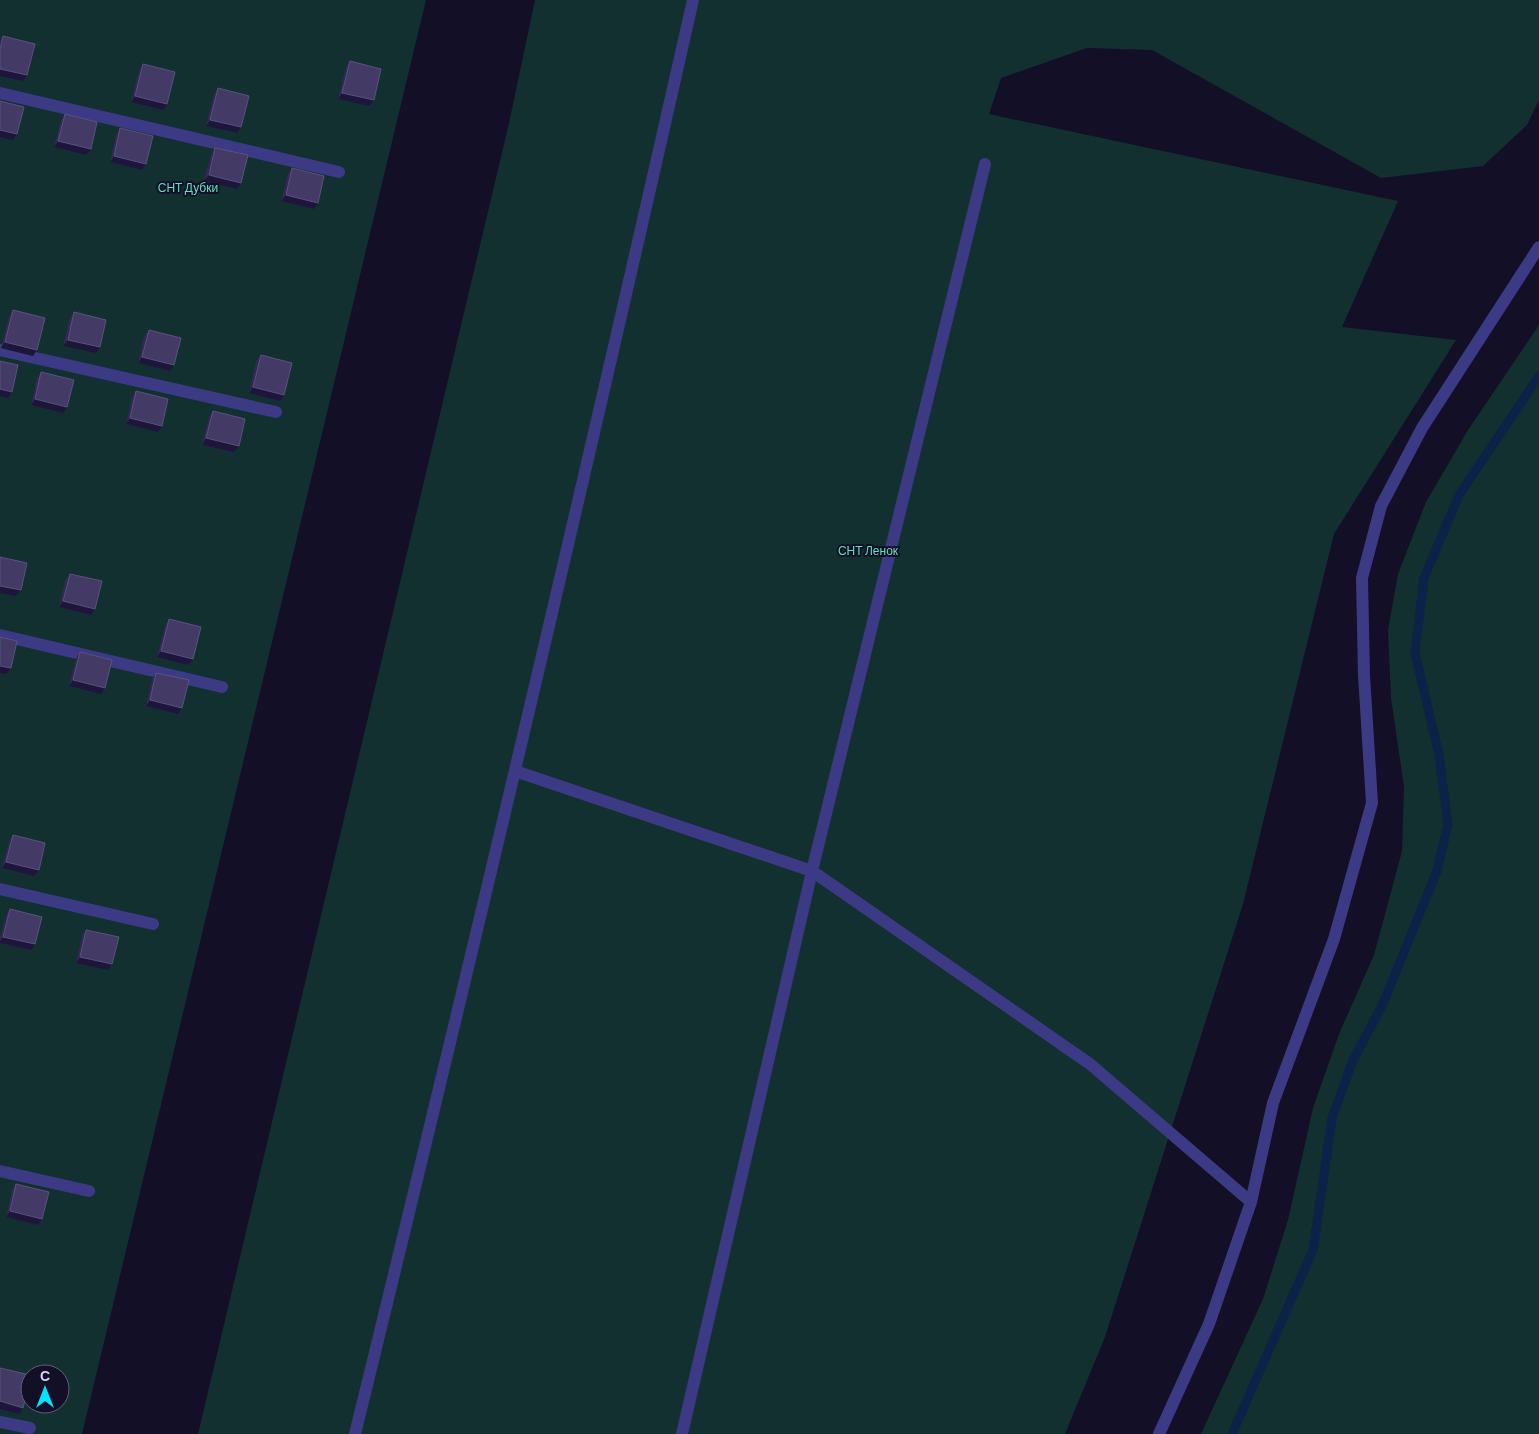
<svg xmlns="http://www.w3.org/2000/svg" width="1539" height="1434" font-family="Barlow,sans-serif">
<rect width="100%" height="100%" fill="#130f26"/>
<path fill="#12302f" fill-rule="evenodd" d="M0,0H426L82,1434H0ZM30,1374H60V1404H30Z
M535,0H1539V100L1527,125L1483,166L1381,178L1152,50L1087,48L1001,78L989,114L1398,201L1342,327L1456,340L1334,534L1243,904L1105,1337L1065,1434H198L509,123Z
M1539,325V1434H1201L1263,1299L1288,1220L1313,1108L1339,1034L1374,955L1402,851L1404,787L1391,698L1388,630L1398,574L1426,502L1468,430Z"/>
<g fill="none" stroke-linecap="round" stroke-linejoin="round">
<path stroke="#0c2248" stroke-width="9" d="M1232,1434L1313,1250L1332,1118L1353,1060L1382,1006L1437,871L1448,824L1439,755L1415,653L1424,578L1459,495L1539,376"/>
<path stroke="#3d3a85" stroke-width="12" d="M0,93L339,172
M0,350L276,412
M0,635L222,687
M515,771L812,871L1090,1064L1251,1202
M0,889L153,924
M0,1171L89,1191
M0,1422L30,1428
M355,1434C472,957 585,479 693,0
M682,1434L812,871L985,164
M1159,1434L1209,1324L1251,1202L1273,1103L1334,939L1372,803L1364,675L1362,578L1381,506L1422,428L1539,247"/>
</g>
<path fill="#312854" d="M3,36L23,81L0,76V41Z
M350,61L369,106L338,99L346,67Z
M143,64L167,104L163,110L131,102L139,70Z
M218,88L237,133L206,126L214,94Z
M65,114L91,149L86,155L54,147L61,120Z
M120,128L146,164L142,170L110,162L116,134Z
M215,148L241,183L237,189L204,181L211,154Z
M292,168L314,209L281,201L288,174Z
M13,310L37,350L33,356L1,348L9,316Z
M74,312L96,353L63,346L70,318Z
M149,330L170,371L138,363L144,336Z
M261,355L280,401L249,393L256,361Z
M41,372L63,413L31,405L37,378Z
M136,391L162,426L158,432L126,424L132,397Z
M213,411L234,452L202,445L209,417Z
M70,574L95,609L91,615L59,607L65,580Z
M169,619L193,659L188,665L157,657L165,626Z
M80,652L101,694L69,686L76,658Z
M156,673L178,714L146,706L152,679Z
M13,835L34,876L2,868L9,841Z
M10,909L35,944L31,950L0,943V938L6,915Z
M86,930L108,970L76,963L82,936Z
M16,1184L38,1225L6,1217L12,1190Z"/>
<path fill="#1d163a" d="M0,69L27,75L23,81L0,76Z
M342,93L374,100L369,106L338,99Z
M135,96L167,104L163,110L131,102Z
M210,120L241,127L237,133L206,126Z
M0,130L17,134L13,140L0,137Z
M58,141L91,149L86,155L54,147Z
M114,156L146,164L142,170L110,162Z
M209,175L241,183L237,189L204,181Z
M286,195L318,203L314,209L281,201Z
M68,340L100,347L96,353L63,346Z
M5,342L37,350L33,356L1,348Z
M142,357L174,365L170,371L138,363Z
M253,387L284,395L280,401L249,393Z
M0,389L12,392L8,398L0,396Z
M35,399L67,407L63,413L31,405Z
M130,418L162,426L158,432L126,424Z
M206,438L239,446L234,452L202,445Z
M0,586L21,590L16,596L0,593Z
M63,601L95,609L91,615L59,607Z
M161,651L193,659L188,665L157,657Z
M0,666L11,668L6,674L0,673Z
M73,680L105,688L101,694L69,686Z
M150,700L182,708L178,714L146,706Z
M6,862L39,870L34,876L2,868Z
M3,937L35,944L31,950L0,943V941Z
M80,957L112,964L108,970L76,963Z
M10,1211L42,1219L38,1225L6,1217Z
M0,1401L23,1408L19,1414L0,1409Z"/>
<path fill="#433a66" stroke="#5a527e" d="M3,36L35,44L27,75L0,69V50Z
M350,61L381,69L374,100L342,93Z
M143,64L175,72L167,104L135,96Z
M218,88L249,96L241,127L210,120Z
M0,101L24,107L17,134L0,130Z
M65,114L97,122L91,149L58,141Z
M120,128L153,136L146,164L114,156Z
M215,148L248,155L241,183L209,175Z
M292,168L324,176L318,203L286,195Z
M13,310L45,318L37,350L5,342Z
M74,312L106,320L100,347L68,340Z
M149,330L181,338L174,365L142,357Z
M261,355L292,363L284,395L253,387Z
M0,361L18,365L12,392L0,389Z
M41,372L74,380L67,407L35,399Z
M136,391L168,399L162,426L130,418Z
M213,411L245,419L239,446L206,438Z
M0,557L27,563L21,590L0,586Z
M70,574L102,581L95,609L63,601Z
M169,619L201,627L193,659L161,651Z
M0,637L17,641L11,668L0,666Z
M80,652L112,660L105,688L73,680Z
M156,673L189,680L182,708L150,700Z
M13,835L45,843L39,870L6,862Z
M10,909L42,917L35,944L3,937Z
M86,930L119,937L112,964L80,957Z
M16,1184L49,1192L42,1219L10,1211Z
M0,1368L30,1375V1381L23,1408L0,1401Z"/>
<g text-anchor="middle" stroke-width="4" stroke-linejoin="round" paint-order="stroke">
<g font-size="12" fill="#5fe0c0" stroke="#130f26">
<text x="188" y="192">СНТ Дубки</text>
<text x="868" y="555">СНТ Ленок</text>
</g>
</g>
<g transform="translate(45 1389)"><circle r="24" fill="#130f26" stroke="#625e7d"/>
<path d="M0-4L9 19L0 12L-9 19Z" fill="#00e5ff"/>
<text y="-8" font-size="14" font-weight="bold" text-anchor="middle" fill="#d9d4ff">С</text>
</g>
</svg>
